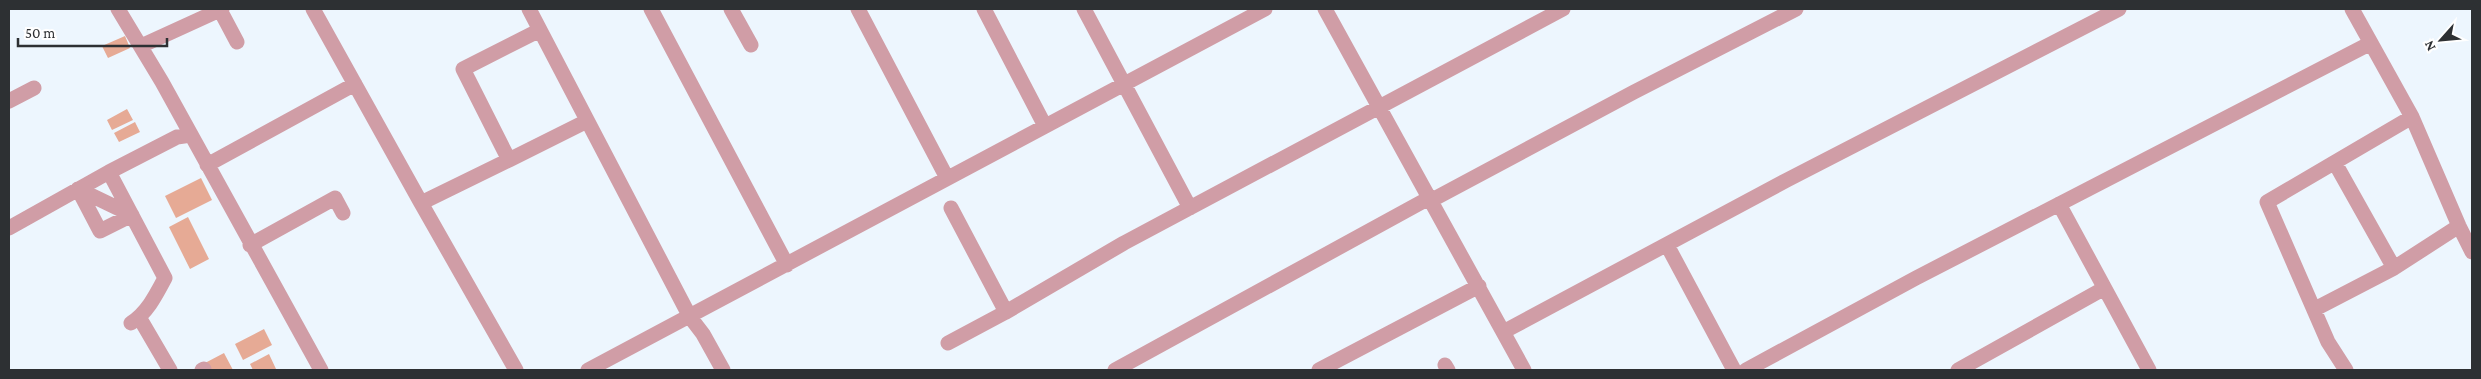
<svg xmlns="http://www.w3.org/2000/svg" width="2481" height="379" font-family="'Crimson Pro',serif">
<rect width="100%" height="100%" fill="#edf6fe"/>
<path fill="#e6aa95" d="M125,36L130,48L108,58L102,46Z
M127,109L133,120L112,130L107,120Z
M135,122L140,132L119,142L114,133Z
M201,178L212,200L176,218L165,196Z
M188,217L209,259L190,269L169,227Z
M264,329L272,345L243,360L235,344Z
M224,353L233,370H209L205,363Z
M269,354L276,369L253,370L250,364Z"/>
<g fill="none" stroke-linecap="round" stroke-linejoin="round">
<path stroke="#d09da6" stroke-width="15" d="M118,9L162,82L321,370
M313,9L421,203
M529,9L690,317L703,334L723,370
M651,9L787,265
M731,9L751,45
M858,9L947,178
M984,9L1045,126
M1084,9L1190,208
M1325,9L1524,370
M2352,9L2412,117L2459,226L2472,252
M220,10L237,42
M540,30L463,69L509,160L587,121
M141,46L222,9
M9,101L34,88
M509,160L421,203L516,370
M2335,163L2394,268
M207,165L355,84
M109,172L177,137L191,135
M78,189L100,231L132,215
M78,189L132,215
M1432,200L1634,92L1796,9
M2059,204L2149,370
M951,208L1006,312
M9,228L109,172L165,278C156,295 147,313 131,323
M250,245L335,198L343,213
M1667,245L1734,370
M2315,309L2394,268L2459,226
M139,317L170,370
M1503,332L1787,180L2119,9
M948,343L1006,312L1124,243L1563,9
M1445,365L1448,370
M202,370L204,369
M588,370L1265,9
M1115,370L1431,197
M1319,370L1479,286
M1746,370L1916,278L2371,43
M1958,370L2103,289
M2346,370L2328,342L2267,202L2412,117"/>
</g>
<rect width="2481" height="379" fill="none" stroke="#2d3033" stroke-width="20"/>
<g transform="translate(2441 40) rotate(243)" stroke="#ffffff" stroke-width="4" paint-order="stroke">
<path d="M0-4L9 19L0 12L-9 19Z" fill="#2d3033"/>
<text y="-8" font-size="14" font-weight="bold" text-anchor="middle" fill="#2d3033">N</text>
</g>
<path d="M18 38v8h149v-8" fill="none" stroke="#2d3033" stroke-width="2.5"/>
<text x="25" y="38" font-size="15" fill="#2d3033" stroke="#ffffff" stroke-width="4" paint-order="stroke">50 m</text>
</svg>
